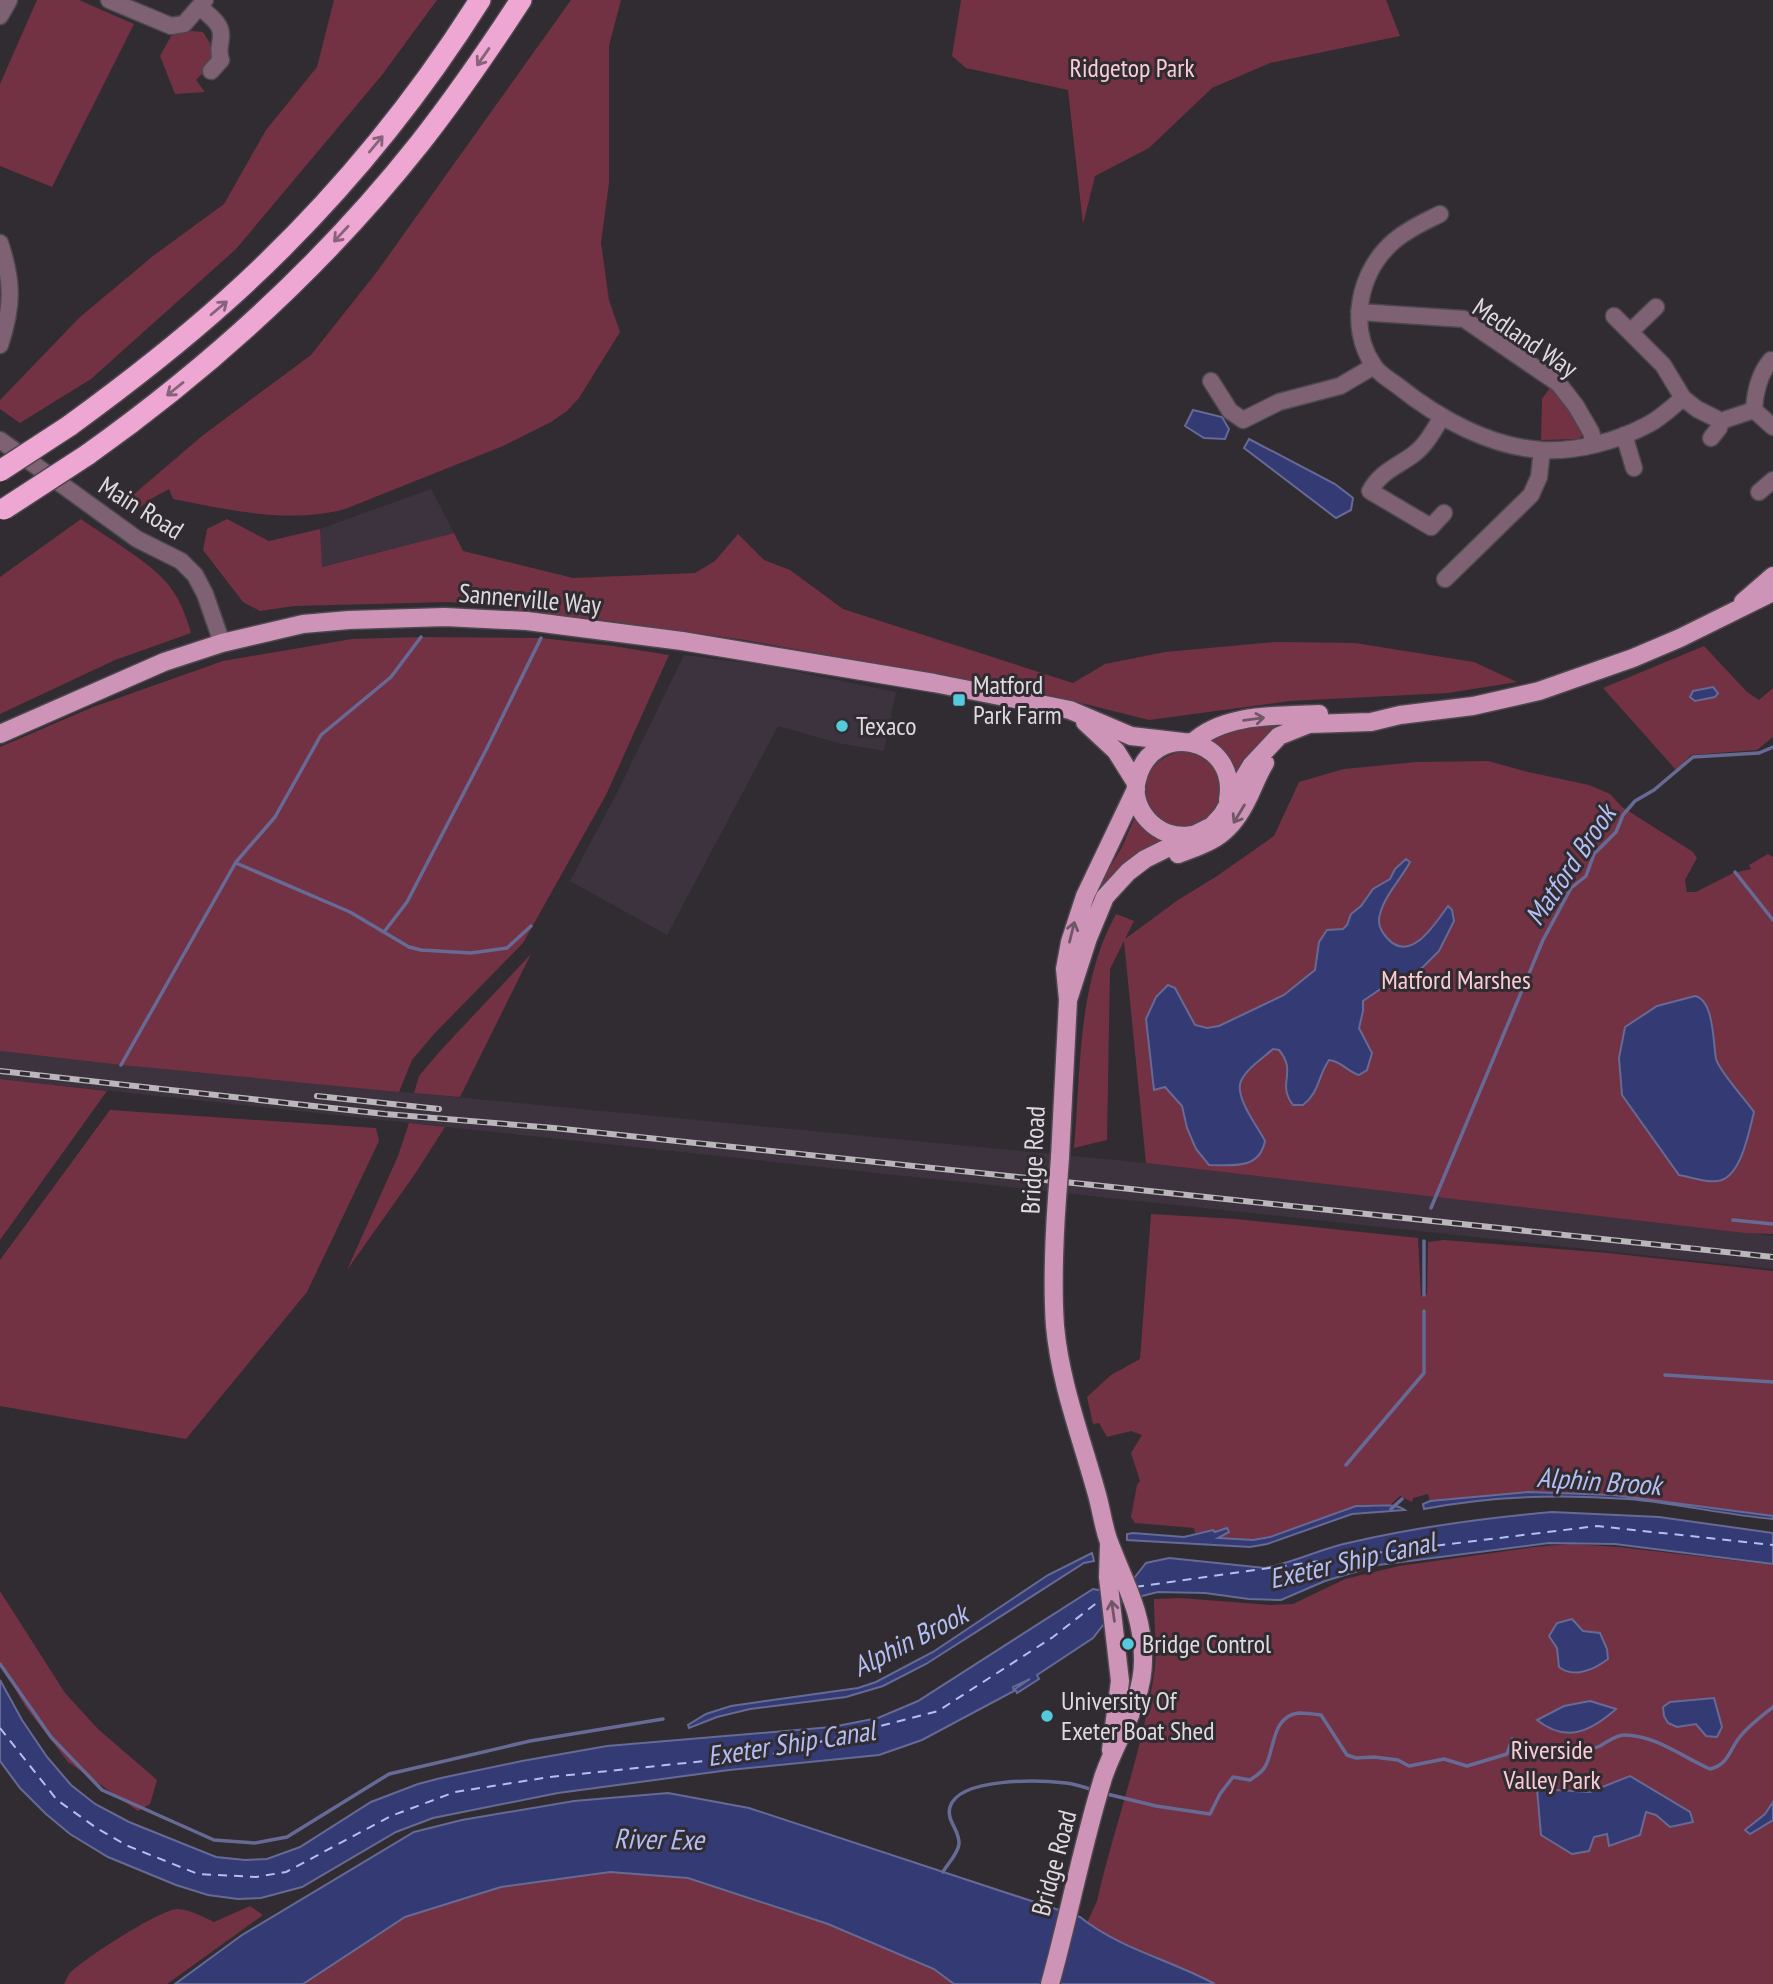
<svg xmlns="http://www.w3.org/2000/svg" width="1773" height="1984" font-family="'PT Sans Narrow',sans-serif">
<rect width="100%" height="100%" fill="#312c32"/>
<path fill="#3c333e" d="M431,489L454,533L321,567L320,529Z
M684,655L768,666L896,692L884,751L838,743L778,726L667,935L570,881L616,795Z
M0,1051L121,1065L1146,1163L1773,1236V1269L0,1079Z"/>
<path fill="#733144" d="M37,0H79L134,24L52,187L0,166V84Z
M334,0H437L382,75L236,249L91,379L20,423L0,409V400L80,317L153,256L224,204L266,130L317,67Z
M571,0H621L609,46V183L601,243L609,300L620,332L579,398L567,411L551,422L503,446L345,509C289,524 229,510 173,499L169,489L151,499L133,513L119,507L202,436L311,355L376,273Z
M961,0H1386L1400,36L1270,63L1212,88L1149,148L1095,176L1083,224L1068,90L966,68L952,56Z
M191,31L203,32L210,43L213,63L196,80L205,92L175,94L160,56L171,36Z
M1552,385L1583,429V435L1579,439L1541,440L1542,399Z
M81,519C106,537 147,560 167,583C179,597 186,615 191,633L115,660L0,714V577Z
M227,519L269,541L320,529L322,567L454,533L463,551L573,578L695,573L715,561L738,534L764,560L790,570L843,609L1073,683L1105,664L1165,652L1276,642L1355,643L1474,662L1517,682L1448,693L1290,701L1149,720L1049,695L745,640L595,619L450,602L294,606L260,611L243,602L203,550L207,529Z
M421,637L541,638L613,646L669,655L606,795L523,943L434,1034L412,1060L399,1092L121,1065L0,1051V747L93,707L223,661L352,639Z
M1704,646L1747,692L1759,700L1773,688V737L1757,750L1691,755L1676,770L1603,688Z
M1286,723L1287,727L1237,780L1227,758L1209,739L1233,729Z
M1190,750L1208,756L1220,771V808C1162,875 1102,761 1190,750Z
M1488,761L1528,772L1589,785L1610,794L1622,807L1693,852L1697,858L1685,880L1687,892H1696L1733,873L1751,869L1749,865L1768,854L1773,857V1234L1745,1233L1146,1163L1124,941L1110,969L1107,1140L1074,1148C1081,1071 1077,984 1116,914L1134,921L1125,939L1178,900L1217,876L1274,836L1299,782L1344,769L1417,762Z
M1136,815L1154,835L1164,841L1092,910L1086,908L1122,847Z
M531,954L460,1097L414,1093L419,1076L441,1050Z
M0,1079L107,1091L0,1240Z
M110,1110L376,1128L379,1141L307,1292L186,1439L0,1406V1260Z
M409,1123L445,1127L415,1174L347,1270L398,1156Z
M1151,1214L1236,1219L1418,1238L1421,1296L1427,1294L1428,1242L1444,1240L1608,1253L1773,1271V1516L1651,1499L1528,1492L1430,1501L1428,1494L1413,1498L1412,1502L1400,1496L1389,1506H1356L1270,1537L1253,1540L1216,1538L1212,1530L1195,1533L1194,1528L1135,1523L1131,1517L1137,1485L1140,1481L1131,1453L1142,1435L1131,1431L1107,1437L1099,1423L1093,1424L1087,1397L1111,1375L1140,1359Z
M1571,1544L1619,1547L1773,1565V1984H1216L1117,1940L1087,1923L1097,1901C1114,1827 1141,1755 1153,1680C1158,1654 1154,1626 1154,1599L1180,1598L1271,1605L1293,1604L1345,1579L1399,1566L1535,1547Z
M0,1591L65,1693L98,1729L157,1780L150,1804L138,1811L68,1762L25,1706L0,1663Z
M610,1872L688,1878L828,1924L934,1969L954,1984H303L405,1917L501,1887Z
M250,1906L263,1915L167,1984H64C66,1981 67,1977 69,1974C80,1961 162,1908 178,1909C191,1910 203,1917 214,1922Z"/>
<path fill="#333a74" stroke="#666a94" stroke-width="2" d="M1193,410L1222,417L1229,429L1225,439L1204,438L1185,426Z
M1249,439L1335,484L1353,498L1351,510L1336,518L1244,448Z
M1713,687L1718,693L1715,697L1695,701L1690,697L1693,691Z
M1406,859L1410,862C1401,879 1385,895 1380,914C1377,924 1381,931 1387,938C1411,965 1436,922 1448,906L1452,910L1454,921L1439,951L1423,967L1410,976L1398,977L1363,1001V1011L1359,1028L1372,1053L1367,1070L1359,1075C1347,1072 1342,1061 1329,1060C1318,1076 1319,1093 1303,1105H1293C1276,1083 1298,1073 1279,1050L1273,1049C1263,1058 1247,1068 1241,1081C1234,1097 1258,1127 1265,1141C1259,1170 1233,1165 1209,1165L1196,1149L1187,1128L1182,1106L1165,1087L1154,1090L1146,1019L1156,997L1168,985L1175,988L1195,1025L1207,1028L1219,1026L1242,1015L1284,995L1315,970L1319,942L1327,930L1343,929L1347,925L1351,914L1361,906L1373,889L1390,879L1395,869Z
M1695,996C1714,1000 1713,1042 1716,1059C1719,1071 1746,1100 1754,1112C1749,1131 1741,1179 1717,1181C1706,1183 1691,1177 1679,1175L1622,1095L1619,1058L1625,1027L1657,1006Z
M1528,1492L1614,1495L1773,1516V1519C1725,1515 1677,1503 1628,1499C1560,1494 1490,1496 1424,1509L1423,1504L1430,1501Z
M1356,1506C1372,1507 1394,1502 1405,1510L1352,1514L1267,1544L1250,1547L1127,1540V1534L1133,1533L1184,1537L1213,1530L1215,1532L1227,1528L1229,1532L1218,1538L1253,1540L1270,1537Z
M1552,1512L1659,1517L1773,1533V1564L1615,1544L1549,1543L1378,1565L1325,1581L1281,1600L1249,1599L1205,1593L1158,1592L1122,1601L1093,1638L1037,1675L1039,1679L1017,1693L1015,1689L1030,1679L1013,1687L1014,1691L922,1740L879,1755L729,1770L558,1793L433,1818L396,1832L302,1887L261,1898L238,1899L208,1895L176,1885L108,1857L70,1834L46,1814L20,1788L0,1761V1680L22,1720L47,1757L71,1785L95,1804L129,1822L216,1857L245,1860L267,1859L300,1847L371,1802L418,1784L441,1778L522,1761L607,1746L832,1727L878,1718L918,1701L1093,1589L1098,1590L1135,1577L1146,1563L1169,1558L1265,1568C1293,1563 1320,1549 1348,1543C1416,1527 1483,1518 1552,1512Z
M1092,1553L1094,1561L1084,1563L926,1664L883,1686L846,1697L750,1709L717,1717L689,1728L688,1725L706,1714L731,1706L858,1688L876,1682L933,1652L1048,1575Z
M1572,1619L1583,1631L1600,1633L1607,1649L1608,1659C1595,1669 1574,1679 1559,1667L1557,1648L1549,1636L1557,1623Z
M1714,1698L1722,1727L1717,1737L1706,1736L1696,1724L1677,1727L1668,1723L1664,1716L1663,1707L1670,1702Z
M1590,1701L1616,1709C1590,1732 1566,1743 1537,1720L1564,1706Z
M1630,1776L1690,1812L1693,1822L1670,1827L1656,1815L1646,1812L1640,1835L1609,1846L1607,1834L1594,1837L1589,1851L1572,1854L1541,1835L1537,1789L1590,1792Z
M668,1793L749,1808L1080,1917C1120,1949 1171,1960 1215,1984H954L934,1969L828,1924L688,1878L610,1872L501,1887L405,1917L303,1984H175L242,1935L414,1832L462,1820L574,1801Z
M1773,1802V1820L1750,1834L1745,1830L1765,1814Z"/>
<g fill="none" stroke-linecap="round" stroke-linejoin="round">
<path stroke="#666a94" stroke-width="3.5" d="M236,863L350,912L409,947L421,950L471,953L507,948L531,926
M1735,872L1773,920
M384,932L407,902L486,750L541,638
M121,1065L236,862L275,817L321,735L391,677L421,637
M1431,1208L1543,940L1571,888L1586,876L1594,854L1616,832L1623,815L1635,801L1654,790L1693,757L1759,753L1773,747
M1733,1220L1773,1224
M1424,1295V1241
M1665,1375L1773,1382
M1346,1465L1424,1373V1311
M1391,1509L1402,1499
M0,1664L51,1737L102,1790L214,1840L255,1843L287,1837L389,1774L530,1741L663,1719
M1103,1793L1156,1806L1210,1814L1220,1794L1233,1777L1250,1780C1256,1776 1263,1772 1266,1765C1275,1747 1272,1716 1299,1713C1306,1713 1314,1714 1321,1715L1347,1755L1356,1758L1374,1757L1398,1760L1409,1766L1444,1759L1467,1766L1507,1754L1512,1739C1542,1755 1567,1761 1600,1746C1607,1742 1616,1735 1624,1735C1656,1735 1682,1757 1710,1769C1728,1765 1729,1751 1739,1738C1748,1726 1762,1716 1773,1707
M943,1872C948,1863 958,1854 959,1844C960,1830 946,1821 950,1807C959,1777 1040,1780 1066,1783C1075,1784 1084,1787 1093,1790"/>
<path stroke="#b3bef4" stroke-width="2" stroke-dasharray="9 7" stroke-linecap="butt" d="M1135,1587L1376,1553L1597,1526L1773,1545
M0,1728L57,1800L98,1829L128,1846L198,1874L256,1877L286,1872L391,1816L455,1792L550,1777L773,1754L938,1711L1053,1637L1103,1598"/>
<defs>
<path id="minor" d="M109,0L171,26L184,24L205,0
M200,7C208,15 222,23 221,36C221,45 217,50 221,60L211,71
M0,16L9,0
M1440,214C1424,222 1408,229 1394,241C1359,271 1347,327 1374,366C1379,374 1390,380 1398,386C1438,418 1490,447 1542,450C1577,452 1618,441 1649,424C1661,418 1672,407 1683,398
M0,243C13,282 13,305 0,345
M1359,312L1464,319L1559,384L1576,406L1591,432L1594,444
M1614,316L1663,365L1683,398L1697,409L1721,421L1754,410
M1631,331L1656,307
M1771,360C1759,374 1755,392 1754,410L1773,427
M1211,381L1230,411L1243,420L1279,402L1340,386L1374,366
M1442,417C1434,430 1426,445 1414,454C1398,466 1380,472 1370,491L1431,527L1444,513
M1624,435L1634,468
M1711,438L1719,428L1721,421
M0,440L137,539L181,561L195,575L205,594L222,643
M1759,492L1773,480
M1445,579L1531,495L1539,477L1542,450"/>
<path id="major" d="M1743,602L1773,576
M1085,722L1116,751L1136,783
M0,734L164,662L222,643L303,624L349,620L445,617L527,621L682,641L934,683L1070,710L1131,736L1183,742
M1192,743C1224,713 1277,716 1319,714
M1191,835C1175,838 1159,832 1148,820C1138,809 1133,794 1137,780C1151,719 1239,736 1228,800
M1178,854C1214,841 1231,834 1248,798C1254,786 1258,774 1265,763
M1068,1000L1088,938L1105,897L1128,872L1145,859L1212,826L1222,815L1251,766L1279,736L1309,724L1371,722L1400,715L1473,706L1539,691L1633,658L1680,638L1773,592
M1060,1158L1068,1000L1065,969L1070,942L1085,896L1136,789
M1109,1545L1108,1577L1120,1681L1111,1750
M1050,1984C1069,1916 1082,1846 1103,1778C1116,1738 1144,1702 1143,1658C1143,1613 1124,1582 1109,1542C1103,1526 1101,1507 1096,1491C1081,1437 1060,1382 1055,1326C1052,1283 1054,1241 1057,1198"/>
<path id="highway" d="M69,426C124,386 177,345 227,300C325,212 410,111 480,0
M87,455C212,366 325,263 420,143C456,97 489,49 521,0"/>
</defs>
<use href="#minor" stroke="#4d484e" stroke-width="19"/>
<use href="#major" stroke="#4d484e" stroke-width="21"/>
<use href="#highway" stroke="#4d484e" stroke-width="24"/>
<use href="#minor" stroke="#7e6273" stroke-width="16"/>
<use href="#major" stroke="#ce94b7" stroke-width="18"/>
<use href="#highway" stroke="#eda7d2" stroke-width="21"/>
<defs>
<path id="rail" d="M0,1071L385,1114L554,1128L1773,1257
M317,1096L439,1109"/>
</defs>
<use href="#rail" stroke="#bab6bb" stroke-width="6"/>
<use href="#rail" stroke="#312c32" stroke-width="3.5" stroke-dasharray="10" stroke-linecap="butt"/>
<defs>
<path id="major-bridge" d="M1057,1198L1060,1158"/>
<path id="highway-bridge" d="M0,471L69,426
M4,509L87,455"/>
</defs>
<use href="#major-bridge" stroke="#4d484e" stroke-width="21" stroke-linecap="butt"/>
<use href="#highway-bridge" stroke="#4d484e" stroke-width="24" stroke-linecap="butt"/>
<use href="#major-bridge" stroke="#ce94b7" stroke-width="18"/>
<use href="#highway-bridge" stroke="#eda7d2" stroke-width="21"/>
</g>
<defs><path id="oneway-shaft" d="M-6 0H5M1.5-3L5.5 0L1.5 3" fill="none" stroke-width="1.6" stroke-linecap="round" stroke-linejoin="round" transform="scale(1.75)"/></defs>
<g stroke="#86637a">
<use href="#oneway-shaft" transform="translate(483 57) rotate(125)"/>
<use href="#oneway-shaft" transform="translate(376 144) rotate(-50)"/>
<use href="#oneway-shaft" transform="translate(341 234) rotate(133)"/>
<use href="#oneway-shaft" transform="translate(219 308) rotate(-40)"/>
<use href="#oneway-shaft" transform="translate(175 389) rotate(141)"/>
</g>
<g stroke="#705667">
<use href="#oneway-shaft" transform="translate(1254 719) rotate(-8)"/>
<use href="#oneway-shaft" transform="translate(1239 814) rotate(121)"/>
<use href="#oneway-shaft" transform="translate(1072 932) rotate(-76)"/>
<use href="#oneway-shaft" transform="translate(1113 1611) rotate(-98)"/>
</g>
<g fill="#54cadd" stroke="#312c32" stroke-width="2.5">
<rect x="952" y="693" width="14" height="14" rx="3.5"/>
<circle cx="842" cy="726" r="7"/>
<circle cx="1128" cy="1644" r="7"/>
<circle cx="1047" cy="1716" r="7"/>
</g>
<g text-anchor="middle" stroke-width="6" stroke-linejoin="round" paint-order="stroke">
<g font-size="26" fill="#f9ccd6" stroke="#312c32">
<text x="1132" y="77">Ridgetop Park</text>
<text x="1456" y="989">Matford Marshes</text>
<text x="1552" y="1759">Riverside<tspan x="1552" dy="30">Valley Park</tspan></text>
</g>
<g font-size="26" fill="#dedadf" stroke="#312c32">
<text transform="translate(1525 338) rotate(34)" y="9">Medland Way</text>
<text transform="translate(141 508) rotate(32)" y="9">Main Road</text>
<text transform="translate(530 599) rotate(5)" y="9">Sannerville Way</text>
<text transform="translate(1033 1160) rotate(-87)" y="9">Bridge Road</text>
<text transform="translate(1054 1863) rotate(-75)" y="9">Bridge Road</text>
</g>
<g font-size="26" fill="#dedadf" stroke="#312c32" text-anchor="start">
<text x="973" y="694">Matford<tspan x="973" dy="30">Park Farm</tspan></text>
<text x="856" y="735">Texaco</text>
<text x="1142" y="1653">Bridge Control</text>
<text x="1061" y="1710">University Of<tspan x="1061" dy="30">Exeter Boat Shed</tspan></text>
</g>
<g font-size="28" font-style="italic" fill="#b3bef4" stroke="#312c32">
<text transform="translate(1570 865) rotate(-56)" y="10">Matford Brook</text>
<text transform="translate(1599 1481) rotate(4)" y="10">Alphin Brook</text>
<text transform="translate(1352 1560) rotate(-13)" y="10">Exeter Ship Canal</text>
<text transform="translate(910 1640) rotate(-27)" y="10">Alphin Brook</text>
<text transform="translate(791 1743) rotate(-9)" y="10">Exeter Ship Canal</text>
<text transform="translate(659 1839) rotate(1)" y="10">River Exe</text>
</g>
</g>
</svg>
